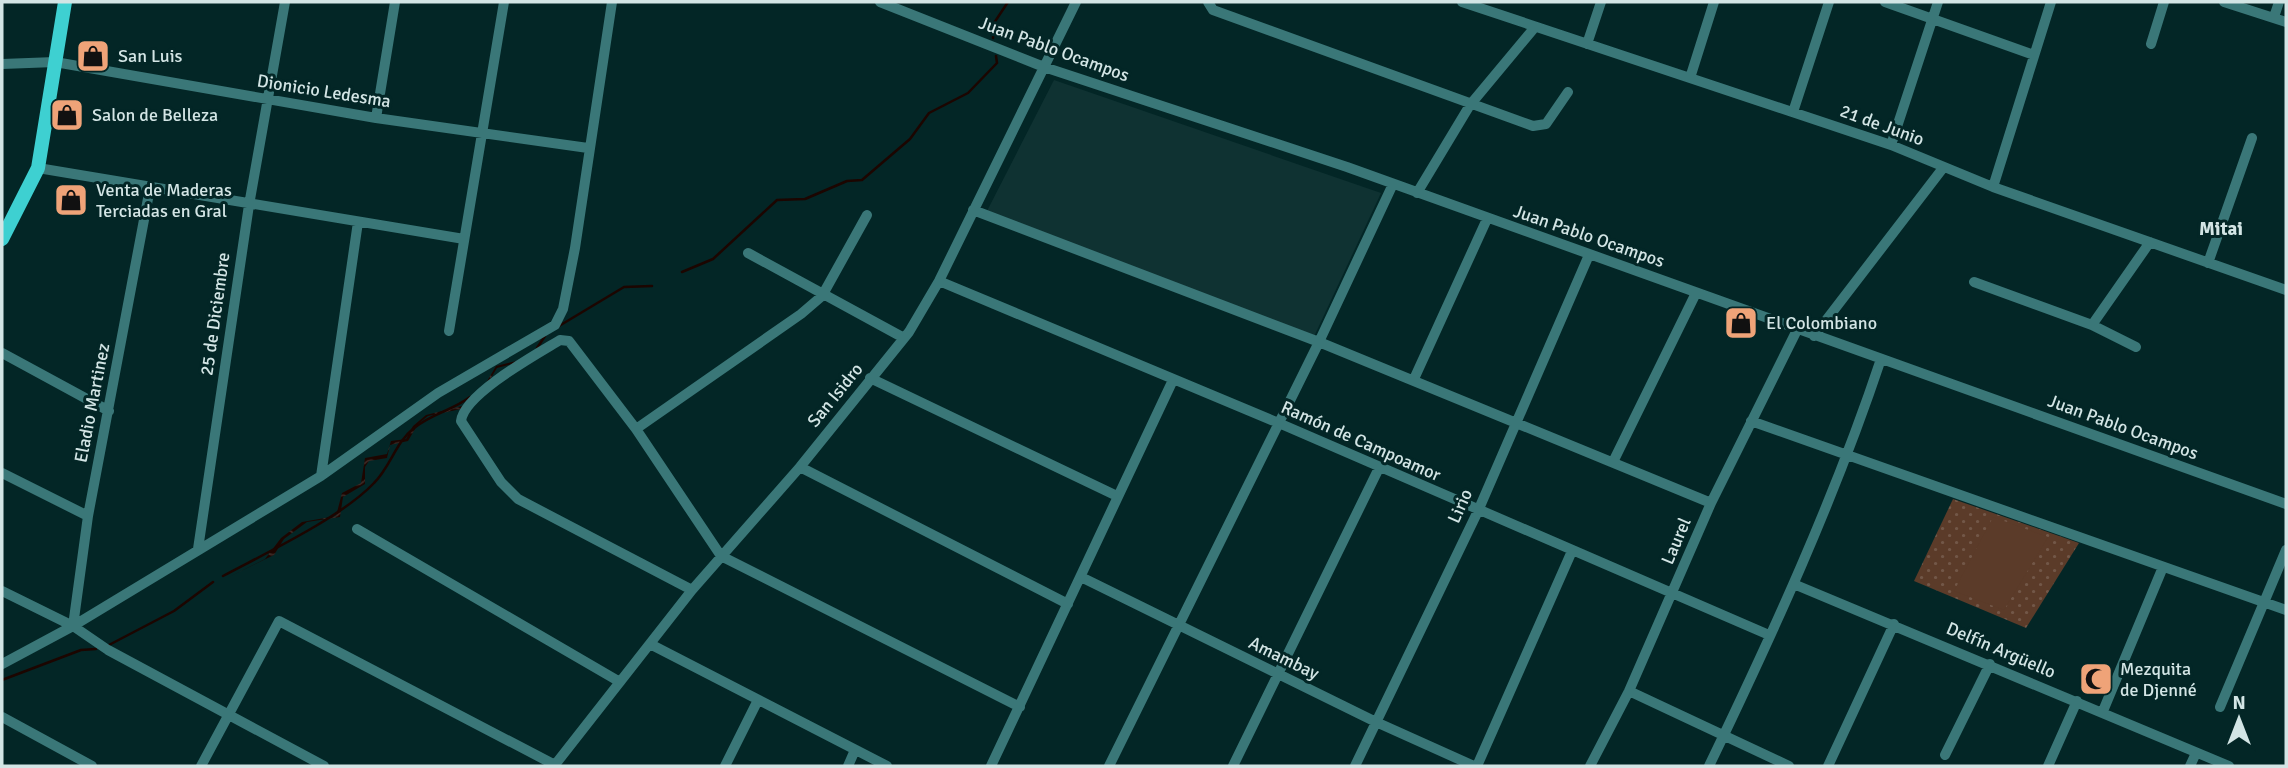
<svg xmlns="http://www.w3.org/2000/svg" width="2288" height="768" font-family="Signika,sans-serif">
<defs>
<pattern id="park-dots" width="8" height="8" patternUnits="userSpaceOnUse" patternTransform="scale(1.75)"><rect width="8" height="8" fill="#5b3b29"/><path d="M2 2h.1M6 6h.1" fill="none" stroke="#725748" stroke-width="1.8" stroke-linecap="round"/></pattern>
<pattern id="water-waves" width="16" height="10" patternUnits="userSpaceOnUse" patternTransform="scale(1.75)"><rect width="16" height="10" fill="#1c0500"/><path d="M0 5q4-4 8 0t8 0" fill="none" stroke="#3c2925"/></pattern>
</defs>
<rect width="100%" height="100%" fill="#032626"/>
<path fill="#0f3232" d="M1054,80L1381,193L1311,343L987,211Z"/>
<path fill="url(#park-dots)" d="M1953,499L2079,543L2026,628L1914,581Z"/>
<path fill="#5b3b29" d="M1993,517L2048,537L2004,610L1954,591Z"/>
<path fill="url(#water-waves)" d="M554,332C537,354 526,361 497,368L488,383L461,409L428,416L418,424L408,441L390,445L387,458L369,461L365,467V484L343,497L340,517L307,522L284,539L274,555L225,579L265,559L281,538L302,522L336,516L342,493L361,483L365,458L387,454L391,441L406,439L413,426L426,415L462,406L486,383L496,366L516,361L540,349Z"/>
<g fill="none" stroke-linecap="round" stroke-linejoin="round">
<path stroke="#1c0500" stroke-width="2.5" d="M993,38L994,23L1008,2
M682,272L713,259L777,200L805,199L847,181L862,180L910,139L929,113L968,93L997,63L996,56
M559,326L624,287L652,286
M537,348L545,336
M223,576C266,553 342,517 374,483C391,466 395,443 414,428C431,414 453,410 470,397
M107,646L174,611L213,582
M2,680L81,650L96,649"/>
<path stroke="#3a7778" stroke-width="10" d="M880,2L1044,67L1347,167L2286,504
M1208,2L1213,10L1533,126L1546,124L1568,92
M1462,2L1891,145L1993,187L2286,290
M1885,2L2034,55
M2224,2L2286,22
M2274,17L2279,2
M1587,44L1601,2
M2151,44L2164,2
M2,64L55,62L376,118L588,148
M1690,78L1714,2
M1793,112L1829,2
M376,118L395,2
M1891,145L1938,2
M38,168L464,239
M1993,187L2051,2
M1417,193L1470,105L1535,27
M973,210L1319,342L1393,184
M748,253L904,338
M2208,263L2252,138
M939,281L1281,424L1769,635
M1974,282L2092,325L2136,347
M2092,325L2150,242
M449,331L504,2
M1814,336L1943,168
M2,353L109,411
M870,378L1117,496
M1414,379L1487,219
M1751,421L2286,610
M636,429L801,314L822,296L867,215
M1613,462L1696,293
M800,467L1068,604
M2,473L88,516
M321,476L358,222
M357,529L620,682
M198,549L249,205L285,2
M1081,577L1376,722L1474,766
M1796,585L2229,766
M692,590L518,499L501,482L461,421C464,394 537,354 560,340L569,341L636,429L721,556L1020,707
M2,591L73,626L108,650L324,766
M73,626L88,516L150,188
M650,644L887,766
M2,664L73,626L321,476L438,393L555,325L563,309L575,248L612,2
M1629,691L1789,766
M2220,707L2286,550
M2103,711L2163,567
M2,717L92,766
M1945,755L1990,664
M201,766L279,621L555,765
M554,766L692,590L800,467L909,332L939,281L1076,2
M725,766L758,700
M848,766L855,750
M991,766L1173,380
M1109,766L1319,342L1711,503
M1233,766L1379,468
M1355,766L1478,511L1589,255
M1477,766L1572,551
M1590,766L1629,691L1711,503L1797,330
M1709,766C1773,633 1834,500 1881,359
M1828,766L1894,624
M2048,766L2077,701
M2190,766L2196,753"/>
<path stroke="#3ed0d1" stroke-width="14" d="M2,239L38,168L65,2"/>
</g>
<defs>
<symbol id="shop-square" viewBox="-11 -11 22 22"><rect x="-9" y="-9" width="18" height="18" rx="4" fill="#efa378" stroke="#032626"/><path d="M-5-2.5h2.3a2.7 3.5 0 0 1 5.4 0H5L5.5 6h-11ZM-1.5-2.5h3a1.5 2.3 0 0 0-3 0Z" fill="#111"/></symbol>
<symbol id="mosque-square" viewBox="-11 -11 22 22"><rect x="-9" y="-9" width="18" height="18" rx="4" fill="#efa378" stroke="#032626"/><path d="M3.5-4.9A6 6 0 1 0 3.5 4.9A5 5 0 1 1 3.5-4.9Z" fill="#111"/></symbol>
</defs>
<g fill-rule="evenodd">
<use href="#shop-square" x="74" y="37" width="38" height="38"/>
<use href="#shop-square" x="48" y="96" width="38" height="38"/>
<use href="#shop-square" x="52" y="181" width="38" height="38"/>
<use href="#shop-square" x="1722" y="304" width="38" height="38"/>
<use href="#mosque-square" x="2077" y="660" width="38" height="38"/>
</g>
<g text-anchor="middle" stroke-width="6" stroke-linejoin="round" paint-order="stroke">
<g font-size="18" fill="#d3e5e5" stroke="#032626">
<text transform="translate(1054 49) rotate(20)" y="6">Juan Pablo Ocampos</text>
<text transform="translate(324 91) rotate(9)" y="6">Dionicio Ledesma</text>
<text transform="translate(1882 125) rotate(20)" y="6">21 de Junio</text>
<text transform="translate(1589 236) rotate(19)" y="6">Juan Pablo Ocampos</text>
<text transform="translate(215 314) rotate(-82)" y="6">25 de Diciembre</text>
<text transform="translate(835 395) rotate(-51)" y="6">San Isidro</text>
<text transform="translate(92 403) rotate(-79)" y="6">Eladio Martinez</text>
<text transform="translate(2123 427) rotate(20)" y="6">Juan Pablo Ocampos</text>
<text transform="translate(1361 441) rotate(24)" y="6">Ramón de Campoamor</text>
<text transform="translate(1460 506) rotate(-66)" y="6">Lirio</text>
<text transform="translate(1676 541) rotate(-67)" y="6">Laurel</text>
<text transform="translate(2001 650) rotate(23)" y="6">Delfín Argüello</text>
<text transform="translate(1284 658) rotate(26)" y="6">Amambay</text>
</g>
<g font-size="18" fill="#d3e5e5" stroke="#032626" text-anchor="start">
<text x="118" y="62">San Luis</text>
<text x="92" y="121">Salon de Belleza</text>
<text x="96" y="196">Venta de Maderas<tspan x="96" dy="21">Terciadas en Gral</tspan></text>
<text x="1766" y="329">El Colombiano</text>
<text x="2120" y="675">Mezquita<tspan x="2120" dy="21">de Djenné</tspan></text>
</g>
<g font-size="19" font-weight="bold" fill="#d3e5e5" stroke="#032626">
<text x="2221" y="235">Mitai</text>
</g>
</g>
<rect width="2288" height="768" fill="none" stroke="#d3e5e5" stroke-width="7"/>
<g transform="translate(2239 719)" stroke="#032626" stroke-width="5" paint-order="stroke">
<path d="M0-5L12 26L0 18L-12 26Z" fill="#d3e5e5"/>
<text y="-10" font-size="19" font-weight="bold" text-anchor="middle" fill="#d3e5e5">N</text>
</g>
</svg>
